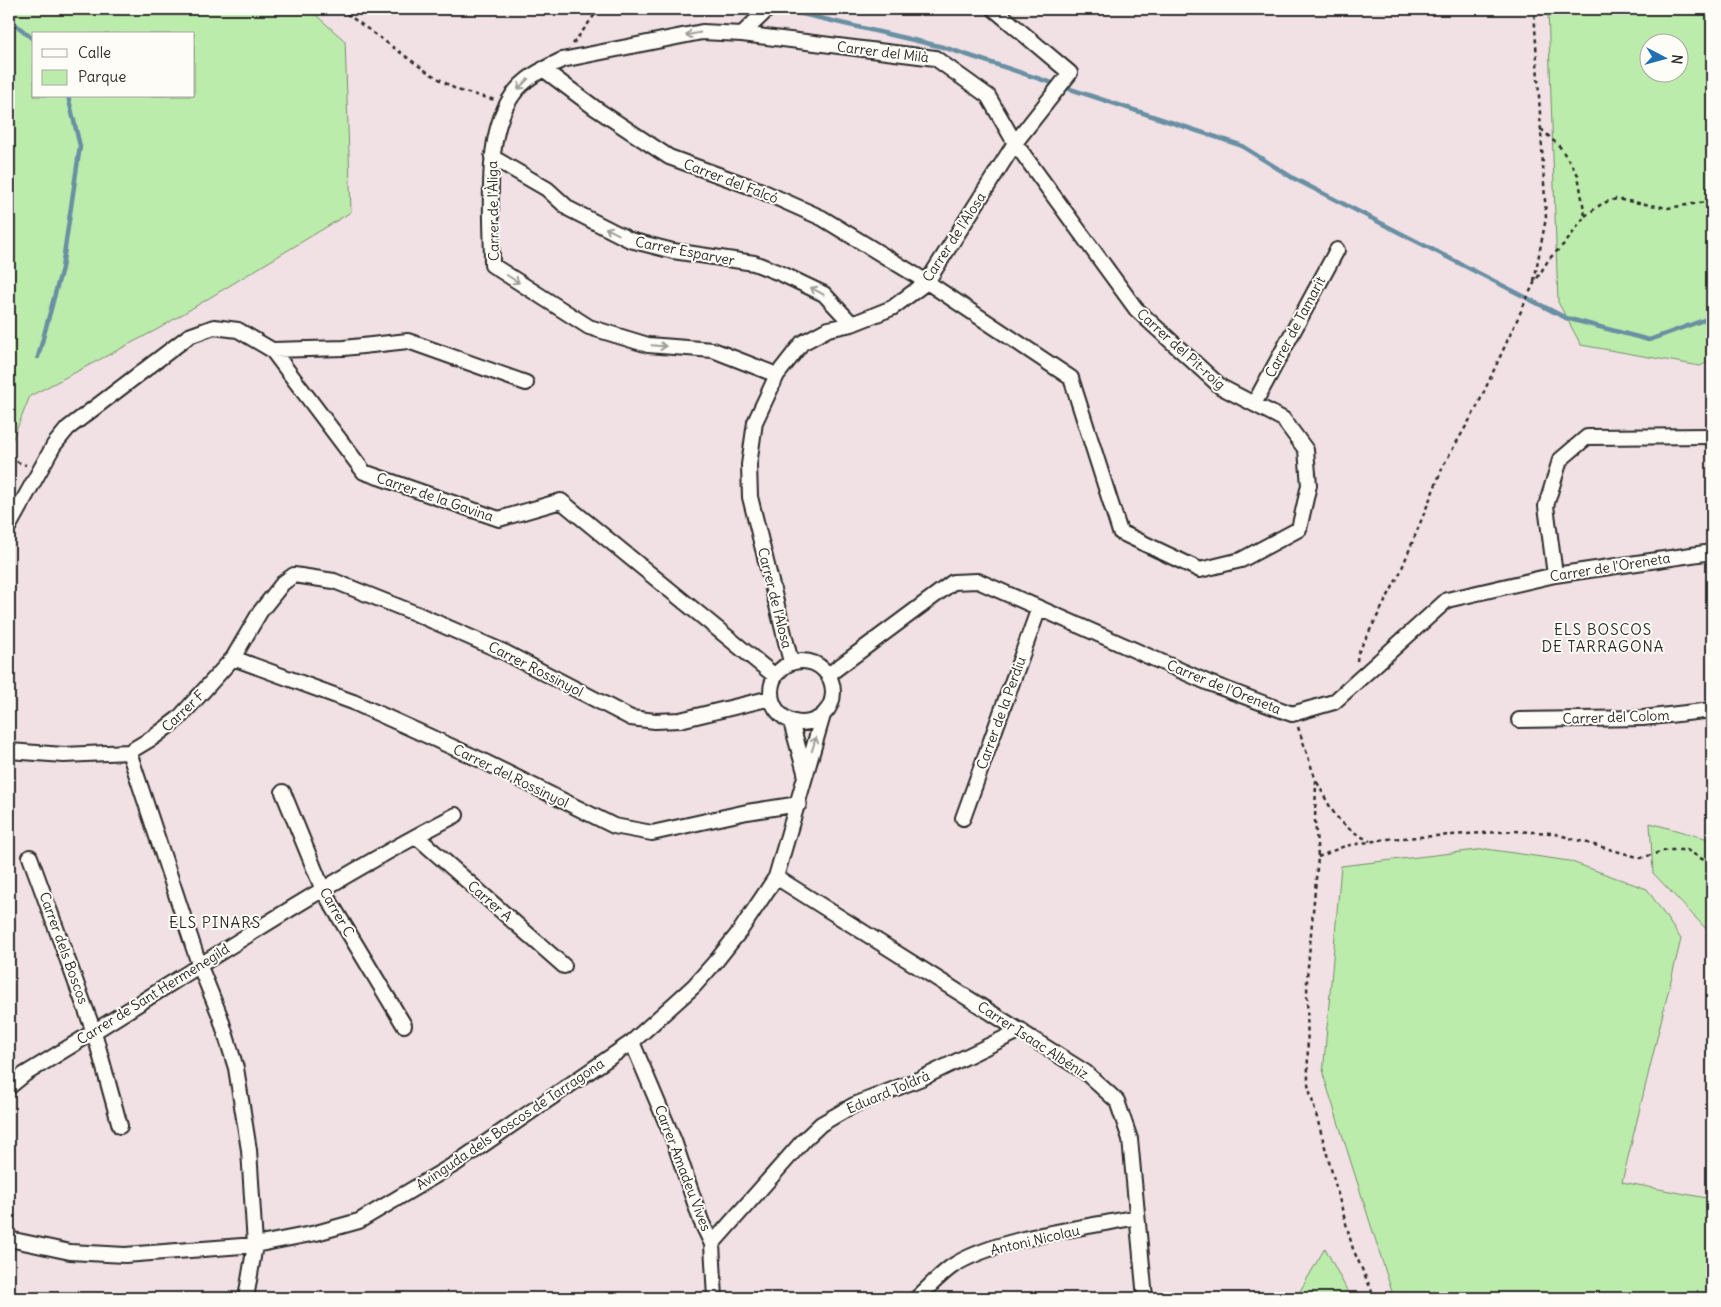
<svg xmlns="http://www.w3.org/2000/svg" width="1721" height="1307" font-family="Delius,sans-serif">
<rect width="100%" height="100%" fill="#f1e0e4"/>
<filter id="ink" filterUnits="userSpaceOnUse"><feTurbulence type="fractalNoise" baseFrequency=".02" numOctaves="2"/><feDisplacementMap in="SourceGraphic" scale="10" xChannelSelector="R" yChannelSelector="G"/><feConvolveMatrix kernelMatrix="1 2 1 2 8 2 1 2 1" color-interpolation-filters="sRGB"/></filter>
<g filter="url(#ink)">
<path fill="#bcecab" stroke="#748c6b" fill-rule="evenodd" d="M9,9H309L345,41L351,212L158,329L30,396L9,448ZM34,34H194V96H34Z
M1548,9H1712V360L1700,366L1581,345L1558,302ZM1648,42H1678V72H1648Z
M1650,823L1712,840V935L1653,873Z
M1486,849L1569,861L1647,889L1681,939L1622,1182L1712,1199V1298H1394L1323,1074L1341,866Z
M1325,1248L1351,1298H1296Z"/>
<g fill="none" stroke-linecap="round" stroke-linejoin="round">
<path stroke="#698fa3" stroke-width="4.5" d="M781,9L943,47L1240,145L1293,178L1566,318L1649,340L1712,317
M9,19L34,40
M38,357L62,268L80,146L68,96"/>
<defs>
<path id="street" d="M742,34L768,9
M543,69L595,108L669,157L757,189L822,218L927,282L1071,378L1120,532L1200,570L1241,560L1299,529L1309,485L1306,450L1283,419L1221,387L1136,309L1015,143L988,96L935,58L742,34L702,32L562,60C543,69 524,78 512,96C483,137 492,216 492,265L589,327L648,345L713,350L777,375
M492,157L547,189L569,209L630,240L673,251L754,263L782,274L824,294L852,324
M272,350L344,348L408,341L526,383
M1254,404L1337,250
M9,526L54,445L68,428L189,336L214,327L238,330L272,350L364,472L499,519L561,501L775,676
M1555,575L1546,506L1560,460L1587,437L1712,436
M233,658L353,702L481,760L614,826L652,833L747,812L799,804
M771 692a31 31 0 1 1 62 0a31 31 0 1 1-62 0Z
M791,662L750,497L749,465L755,422L777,375L802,343L828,329L852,324L892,308L927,282L1015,143L1070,73L994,9
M828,675L953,582L978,581L1209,683L1292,714L1334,702L1447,600L1555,575L1712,552
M1519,720L1643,718L1712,710
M791,722L805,772
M9,751L64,755L129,752L154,737L179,718L233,658L260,612L283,583L294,575L334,581L417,614L506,653L631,718L655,721L680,720L771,698
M129,752L199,964L220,1016L236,1068L249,1150L255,1245L246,1298
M283,792L323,890L404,1025
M963,818L1039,608
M416,836L564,966
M30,857L94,1032L120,1126
M776,877L1085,1072L1117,1101L1130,1139L1145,1298
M632,1042L674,1141L701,1221L712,1244L715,1298
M9,1087L25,1074C168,988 307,892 456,815
M9,1239L70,1252L125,1255L255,1245L316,1233L359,1221L455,1164L632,1042L694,986L717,960L740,931L776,877L823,715
M712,1244L803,1141L821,1124L854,1105L922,1078L1021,1030
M917,1298C928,1288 939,1276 951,1267C994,1238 1085,1228 1137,1217"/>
</defs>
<use href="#street" stroke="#2b2b2b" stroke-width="18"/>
<path stroke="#2b2b2b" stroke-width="2.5" stroke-dasharray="4 4" stroke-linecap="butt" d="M340,9L426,71L457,90L495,100
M573,44L599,9
M1585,216L1603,203L1616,199L1668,208L1712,201
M1534,281L1546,218L1534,9
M9,459L26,465
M1357,661L1358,653L1400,573L1444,464L1476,409L1533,285L1549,259L1567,241L1585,216L1578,175L1560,147L1540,128
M1298,727L1316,781L1315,821L1318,857L1307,977L1308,1085L1353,1249L1375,1298
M1317,782C1333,813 1337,825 1370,841
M1318,857L1345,846L1386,839L1514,831L1552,833L1641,858L1667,850H1687L1712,865"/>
<use href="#street" stroke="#fdfcf7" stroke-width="14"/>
</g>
<defs><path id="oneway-shaft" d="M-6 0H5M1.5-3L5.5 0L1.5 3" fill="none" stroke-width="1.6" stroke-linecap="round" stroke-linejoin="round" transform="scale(1.25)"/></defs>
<g stroke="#9e9e9b">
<use href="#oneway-shaft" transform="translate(693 34) rotate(169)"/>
<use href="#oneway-shaft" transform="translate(523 84) rotate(135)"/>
<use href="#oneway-shaft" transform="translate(612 231) rotate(-153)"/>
<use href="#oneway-shaft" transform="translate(513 279) rotate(32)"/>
<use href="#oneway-shaft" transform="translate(817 291) rotate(-151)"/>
<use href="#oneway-shaft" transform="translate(659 346) rotate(5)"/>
<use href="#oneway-shaft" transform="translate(814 744) rotate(-73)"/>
</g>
</g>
<g text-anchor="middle" stroke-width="4" stroke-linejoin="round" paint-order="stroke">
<g font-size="14" fill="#2b2b2b" stroke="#fdfcf7">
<text transform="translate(883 52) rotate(7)" y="5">Carrer del Milà</text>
<text transform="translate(731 181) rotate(21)" y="5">Carrer del Falcó</text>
<text transform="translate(493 211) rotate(-91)" y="5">Carrer de l'Àliga</text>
<text transform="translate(954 237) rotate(-57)" y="5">Carrer de l'Alosa</text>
<text transform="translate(685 251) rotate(11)" y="5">Carrer Esparver</text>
<text transform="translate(1295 327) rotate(-62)" y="5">Carrer de Tamarit</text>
<text transform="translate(1181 349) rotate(42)" y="5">Carrer del Pit-roig</text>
<text transform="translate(435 497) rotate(19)" y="5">Carrer de la Gavina</text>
<text transform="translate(1610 567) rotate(-9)" y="5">Carrer de l'Oreneta</text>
<text transform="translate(775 598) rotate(76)" y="5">Carrer de l'Alosa</text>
<text transform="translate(536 669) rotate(27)" y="5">Carrer Rossinyol</text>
<text transform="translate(1224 687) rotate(22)" y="5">Carrer de l'Oreneta</text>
<text transform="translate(183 711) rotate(-44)" y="5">Carrer F</text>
<text transform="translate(1001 713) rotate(-70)" y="5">Carrer de la Perdiu</text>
<text transform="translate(1616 717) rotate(-2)" y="5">Carrer del Colom</text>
<text transform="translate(511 776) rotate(26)" y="5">Carrer del Rossinyol</text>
<text transform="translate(490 901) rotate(41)" y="5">Carrer A</text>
<text transform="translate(337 912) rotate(60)" y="5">Carrer C</text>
<text transform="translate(64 948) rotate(70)" y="5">Carrer dels Boscos</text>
<text transform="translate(153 994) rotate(-32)" y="5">Carrer de Sant Hermenegild</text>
<text transform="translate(1033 1040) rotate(33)" y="5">Carrer Isaac Albéniz</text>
<text transform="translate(888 1092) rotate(-23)" y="5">Eduard Toldrà</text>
<text transform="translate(510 1124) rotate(-34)" y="5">Avinguda dels Boscos de Tarragona</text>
<text transform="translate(683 1168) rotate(69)" y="5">Carrer Amadeu Vives</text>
<text transform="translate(1035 1240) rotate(-13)" y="5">Antoni Nicolau</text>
</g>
<g font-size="15" letter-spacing="1" fill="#2b2b2b" stroke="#fdfcf7">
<text x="1603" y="635">ELS BOSCOS<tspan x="1603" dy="17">DE TARRAGONA</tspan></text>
<text x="215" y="928">ELS PINARS</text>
</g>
</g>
<rect width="1721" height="1307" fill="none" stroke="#fdfcf7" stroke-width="30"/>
<rect x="15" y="15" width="1691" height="1277" fill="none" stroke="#2b2b2b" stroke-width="2" filter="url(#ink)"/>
<rect x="32" y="32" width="162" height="65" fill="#fdfcf7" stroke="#a9a8a5"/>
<rect x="42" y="49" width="25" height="8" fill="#fdfcf7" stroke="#a9a8a5"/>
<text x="78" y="58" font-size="15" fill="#2b2b2b">Calle</text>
<rect x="42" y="70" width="25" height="15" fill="#bcecab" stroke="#a9a8a5"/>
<text x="78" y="82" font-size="15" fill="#2b2b2b">Parque</text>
<g transform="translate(1664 58) rotate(96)"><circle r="24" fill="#fdfcf7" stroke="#a9a8a5"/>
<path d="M0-4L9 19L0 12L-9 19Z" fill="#1f6fb2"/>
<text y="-8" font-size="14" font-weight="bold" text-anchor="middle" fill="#2b2b2b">N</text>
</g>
</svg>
